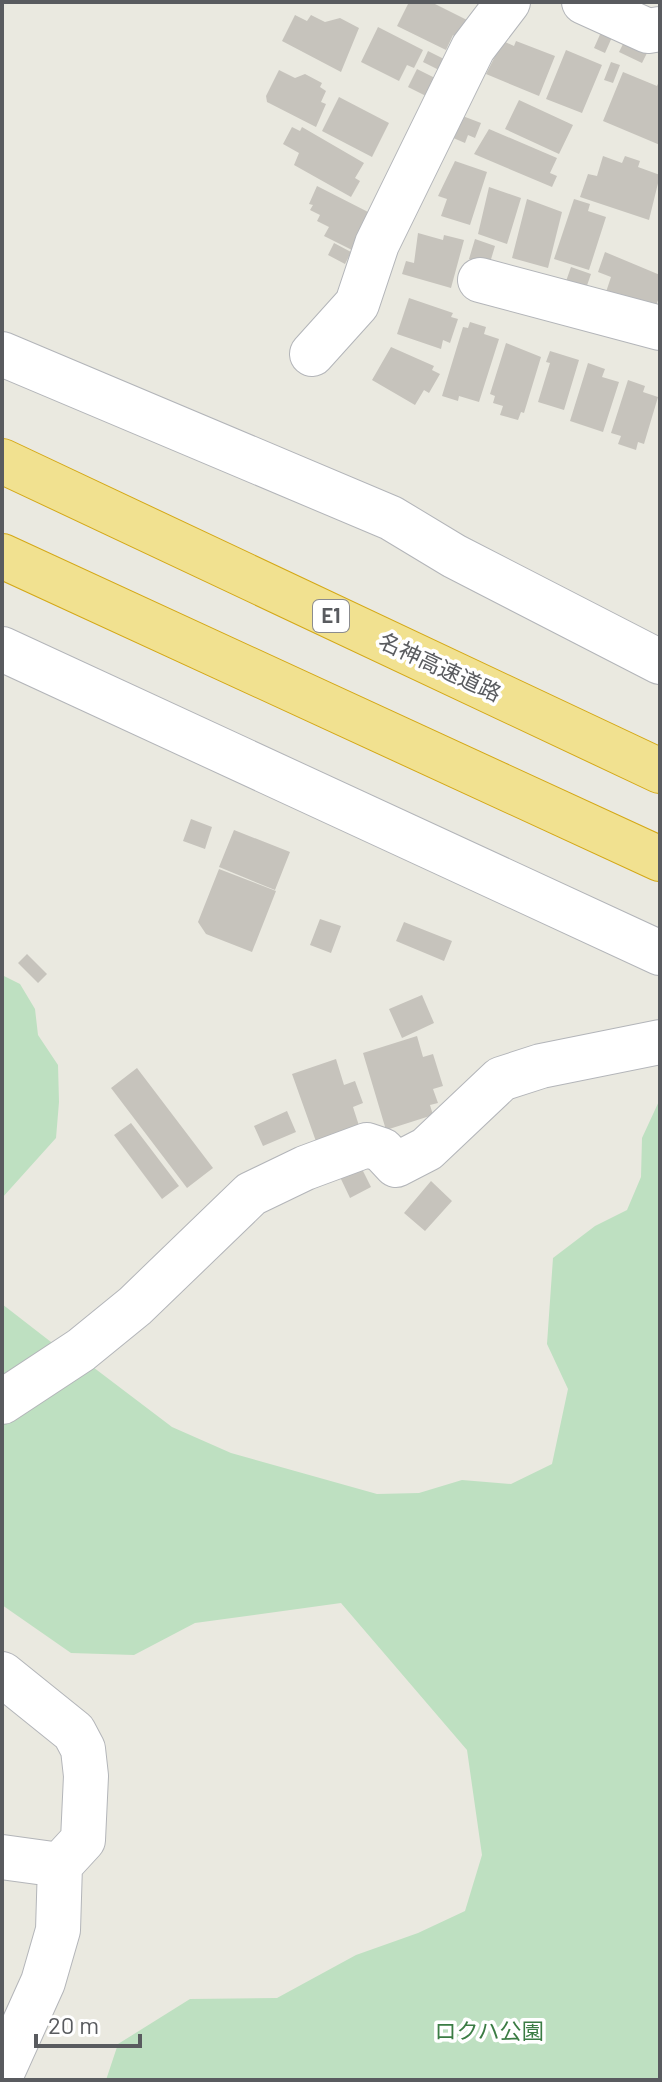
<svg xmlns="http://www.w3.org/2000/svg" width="662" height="2082" font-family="Barlow,'Noto Sans JP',sans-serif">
<rect width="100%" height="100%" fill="#eae9e0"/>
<path fill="#bee0c1" d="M2,975L20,984L35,1009L38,1035L58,1065L59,1102L56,1138L2,1198Z
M660,1099V2080H106L118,2044L190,1999L277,1998L356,1955L418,1933L465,1911L482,1855L467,1750L341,1603L195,1623L134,1655L71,1653L2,1605V1304L51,1342L85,1361L172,1427L231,1453L377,1494L419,1493L462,1480L511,1484L552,1464L568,1389L547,1344L553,1258L595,1226L627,1210L641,1177L642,1138Z"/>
<path fill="#c6c3bc" d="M414,2H431L467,20L458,38L453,35L446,50L397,26L408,4Z
M295,15L307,21L311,15L325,22L340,18L359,28L341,72L282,41Z
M378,27L423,50L414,68L407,65L399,81L361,62Z
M602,30L613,35L605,53L594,48Z
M626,38L649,49L642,63L619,52Z
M503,41L514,46L516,41L555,56L539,96L486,74Z
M566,50L602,65L582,113L546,99Z
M428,51L446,60L441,71L423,62Z
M611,62L620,65L613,83L604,80Z
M417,69L437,79L428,97L408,87Z
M279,70L295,78L305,74L322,83L320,87L326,91L321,102L326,104L316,127L267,102L266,96Z
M623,72L657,86L660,79V145L603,121Z
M339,97L389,123L372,157L322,131Z
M519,100L573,125L559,154L505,129Z
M460,115L481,123L475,138L468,135L465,143L451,137Z
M292,127L300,131L302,127L364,163L355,178L360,181L351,197L294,165L299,153L283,144Z
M489,129L557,158L550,173L557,176L552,187L474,154Z
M603,156L622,163L625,156L640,161L638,167L660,175L649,220L580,197L588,174L597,176Z
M455,161L487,172L470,225L441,216L447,199L438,196Z
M317,186L372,214L354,251L324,236L329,227L317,221L320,215L310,210L313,205L309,204Z
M489,187L521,198L507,244L478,234Z
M527,199L562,212L548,268L512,258Z
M574,199L590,204L588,211L606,217L589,270L554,259Z
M418,233L443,240L444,235L464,240L451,288L402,274L406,261L414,263Z
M475,239L495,246L489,266L469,259Z
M334,243L351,252L345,264L328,255Z
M605,252L660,275V294L655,309L605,295L611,277L598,272Z
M571,267L591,274L584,294L564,287Z
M409,298L453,313L451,317L458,319L450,343L443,340L441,349L397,334Z
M470,322L486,327L484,334L499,339L479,402L459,396L458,401L442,396L463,327L468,328Z
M506,343L541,357L524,413L521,412L518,420L500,415L503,406L493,403L495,396L490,394Z
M391,347L434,366L432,370L440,374L429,393L424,390L415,405L372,380Z
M550,351L579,360L564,410L538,402L550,363L546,362Z
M588,363L605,369L602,377L619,382L603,432L570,421Z
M628,380L645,386L643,392L658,397L644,444L638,442L636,450L618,444L621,436L611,433Z
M191,819L212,827L205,849L183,841Z
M234,830L290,852L275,890L219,867Z
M219,869L276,891L252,952L206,934L198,922Z
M320,919L341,926L331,953L310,945Z
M404,922L452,941L444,961L396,941Z
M27,954L47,974L38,983L18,963Z
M422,995L434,1023L402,1038L389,1009Z
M417,1036L423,1057L433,1054L443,1086L433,1089L438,1103L430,1105L433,1115L386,1130L363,1053Z
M336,1059L344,1085L355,1081L363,1103L353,1107L361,1132L318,1147L292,1074Z
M137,1068L213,1168L187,1188L111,1088Z
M287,1111L296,1132L263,1146L254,1126Z
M131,1123L179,1186L162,1199L114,1135Z
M361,1167L371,1187L350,1198L340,1177Z
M431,1181L452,1201L425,1231L404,1213Z"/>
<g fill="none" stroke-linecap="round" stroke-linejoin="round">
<defs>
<path id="minor" d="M584,2L648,31L660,29
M480,280L660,328
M2,354L391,518L454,556L660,662
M312,354L357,304L377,244L473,48L508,2
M2,649L660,953
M2,1402L81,1350L135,1306L251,1194L305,1168L367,1145L382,1150L396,1165L427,1149L501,1079L541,1066L660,1042
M2,1674L74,1732L83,1749L86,1776L83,1840L60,1865L58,1930L43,1982L2,2073
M2,1857L60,1865"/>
<path id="highway" d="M2,461L660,771
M2,556L660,859"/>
</defs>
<use href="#minor" stroke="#b3b5b9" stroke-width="46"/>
<use href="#highway" stroke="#d4a816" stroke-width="46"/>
<use href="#minor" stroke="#fff" stroke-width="44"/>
<use href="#highway" stroke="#f1e190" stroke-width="44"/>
</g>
<g text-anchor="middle" stroke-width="7" stroke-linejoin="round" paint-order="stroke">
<rect fill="#fff" stroke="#8b8c8f" stroke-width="2" x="313" y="600" width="36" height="32" rx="6"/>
<g font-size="20" font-weight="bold" fill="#595b5f">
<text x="331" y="623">E1</text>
</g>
<g font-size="22" fill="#595b5f" stroke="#fff">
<text transform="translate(440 667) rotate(25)" y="8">名神高速道路</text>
</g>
<g font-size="22" fill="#3b7c44" stroke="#fff">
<text x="489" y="2039">ロクハ公園</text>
</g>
</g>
<rect width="662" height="2082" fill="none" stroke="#595b5f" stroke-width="8"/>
<path d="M36 2034v12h104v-12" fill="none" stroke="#595b5f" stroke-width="4"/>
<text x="48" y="2034" font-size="24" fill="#595b5f" stroke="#ffffff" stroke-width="6" paint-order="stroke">20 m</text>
</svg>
